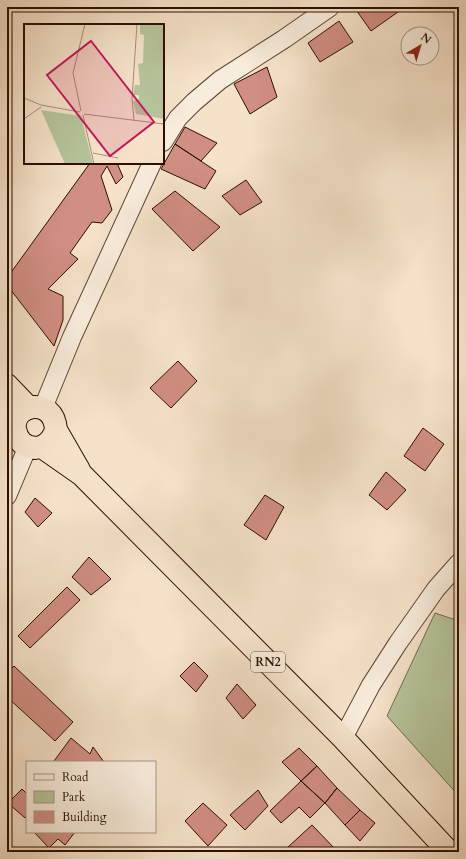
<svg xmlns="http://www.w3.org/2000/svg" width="466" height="859" font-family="Cardo,serif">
<rect width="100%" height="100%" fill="#f5e2c9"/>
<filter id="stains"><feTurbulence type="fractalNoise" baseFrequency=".005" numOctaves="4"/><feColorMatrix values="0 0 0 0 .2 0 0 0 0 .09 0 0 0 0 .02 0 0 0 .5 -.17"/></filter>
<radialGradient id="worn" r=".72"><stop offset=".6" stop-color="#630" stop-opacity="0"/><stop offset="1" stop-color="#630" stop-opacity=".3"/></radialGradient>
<path fill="#b6c49b" stroke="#726a4f" d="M435,613L459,621V796L387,716Z"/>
<path fill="#d18e83" stroke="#2d0f03" d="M354,7H405L371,31Z
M339,21L353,42L320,62L308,43Z
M267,67L277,97L250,114L234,84Z
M185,127L217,143L201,161L175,144Z
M175,144L216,171L205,189L161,169Z
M90,163H117L123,177L116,184L107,166L101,176L112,210L102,223L92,222L70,253L78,259L48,289L63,296V320L54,346L7,285V278Z
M246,180L262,202L240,215L222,196Z
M175,191L220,227L193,251L152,209Z
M178,361L197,381L171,408L150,388Z
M423,428L444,444L425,471L404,456Z
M386,472L406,490L387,510L369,495Z
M265,495L284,507L266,540L244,525Z
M35,498L52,513L38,527L25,512Z
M89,557L111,579L91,595L72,577Z
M67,587L80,600L30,648L18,636Z
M194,662L208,676L196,692L180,676Z
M14,666L73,722L55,741L7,697V685L9,683L7,682V673Z
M237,684L256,705L243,719L226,698Z
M71,738L90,754L93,747L104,762H56L54,761Z
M299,748L317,766L301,781L282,762Z
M317,766L337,788L325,803L301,781Z
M301,781L325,803L310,818L299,807L281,823L270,811Z
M337,788L360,810L345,825L325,803Z
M22,789L27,794V815L25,818L8,803Z
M258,790L268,806L245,830L230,815Z
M203,803L227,825L208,846L185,821Z
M360,810L375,823L360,841L345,825Z
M312,825L338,852H292L288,847Z
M34,832H75L65,845L58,839L49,848Z"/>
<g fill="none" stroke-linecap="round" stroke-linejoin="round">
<defs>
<path id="minor" d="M163,142L178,118L194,102L220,80L284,39L330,7
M43,408L72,337L152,163
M7,496L28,446
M343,738L371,685L398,643L436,589L459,563"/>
<path id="trunk" d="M7,385L29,408
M56,430C51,445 37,454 22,443C18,439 16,435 15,429C11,404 54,395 56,430L79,470
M42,447L82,475L343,738L449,852"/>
</defs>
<use href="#minor" stroke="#5f4434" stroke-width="20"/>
<use href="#trunk" stroke="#2d0f03" stroke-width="24"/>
<use href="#minor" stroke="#f8ecdc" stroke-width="18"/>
<use href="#trunk" stroke="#f5e2c9" stroke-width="22"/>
</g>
<g text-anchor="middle" stroke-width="3" stroke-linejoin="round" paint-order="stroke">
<rect fill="#f8ecdc" stroke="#6a5144" stroke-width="1" x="251" y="652" width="34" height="20" rx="3"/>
<g font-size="12" font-weight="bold" fill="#2d0f03">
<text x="268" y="666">RN2</text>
</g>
</g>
<g transform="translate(24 24)">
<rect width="140" height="140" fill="#f5e2c9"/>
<path d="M116,0H140V95L112,90L109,77L115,75V71H109L111,61H116L114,40L119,39L120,11L116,10ZM17,86L57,92L69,140H41Z" fill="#b6c49b"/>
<path fill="none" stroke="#a58e7a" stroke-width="1" d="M0,74L17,81L56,88M57,87L49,49L61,0M60,90L140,100M59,91L70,140M0,95L17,83M110,96L108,75L113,0M69,129L94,134"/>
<path fill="#c2185b" fill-opacity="0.15" stroke="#c2185b" stroke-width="2" d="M67,17L130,98L86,132L23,51Z"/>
<rect width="140" height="140" fill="none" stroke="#2d0f03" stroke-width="2"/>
</g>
<rect width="466" height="859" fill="none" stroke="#f5e2c9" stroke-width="24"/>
<rect x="8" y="8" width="450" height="843" fill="none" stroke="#2d0f03" stroke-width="2"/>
<rect x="12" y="12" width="442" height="835" fill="none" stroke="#2d0f03"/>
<rect x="26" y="761" width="130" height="72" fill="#f8ecdc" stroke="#a79485"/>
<rect x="34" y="774" width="20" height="6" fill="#f8ecdc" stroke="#a79485"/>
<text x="62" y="781" font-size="12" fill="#2d0f03">Road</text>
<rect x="34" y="791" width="20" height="12" fill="#b6c49b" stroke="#a79485"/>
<text x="62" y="801" font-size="12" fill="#2d0f03">Park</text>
<rect x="34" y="811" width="20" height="12" fill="#d18e83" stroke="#a79485"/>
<text x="62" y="821" font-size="12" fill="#2d0f03">Building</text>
<g transform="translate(420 46) rotate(38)"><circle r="19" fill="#f8ecdc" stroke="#a79485"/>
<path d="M0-3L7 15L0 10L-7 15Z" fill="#8f2418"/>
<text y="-6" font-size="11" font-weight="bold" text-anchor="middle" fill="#2d0f03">N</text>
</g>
<rect width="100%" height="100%" filter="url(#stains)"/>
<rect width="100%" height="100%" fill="url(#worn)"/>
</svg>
